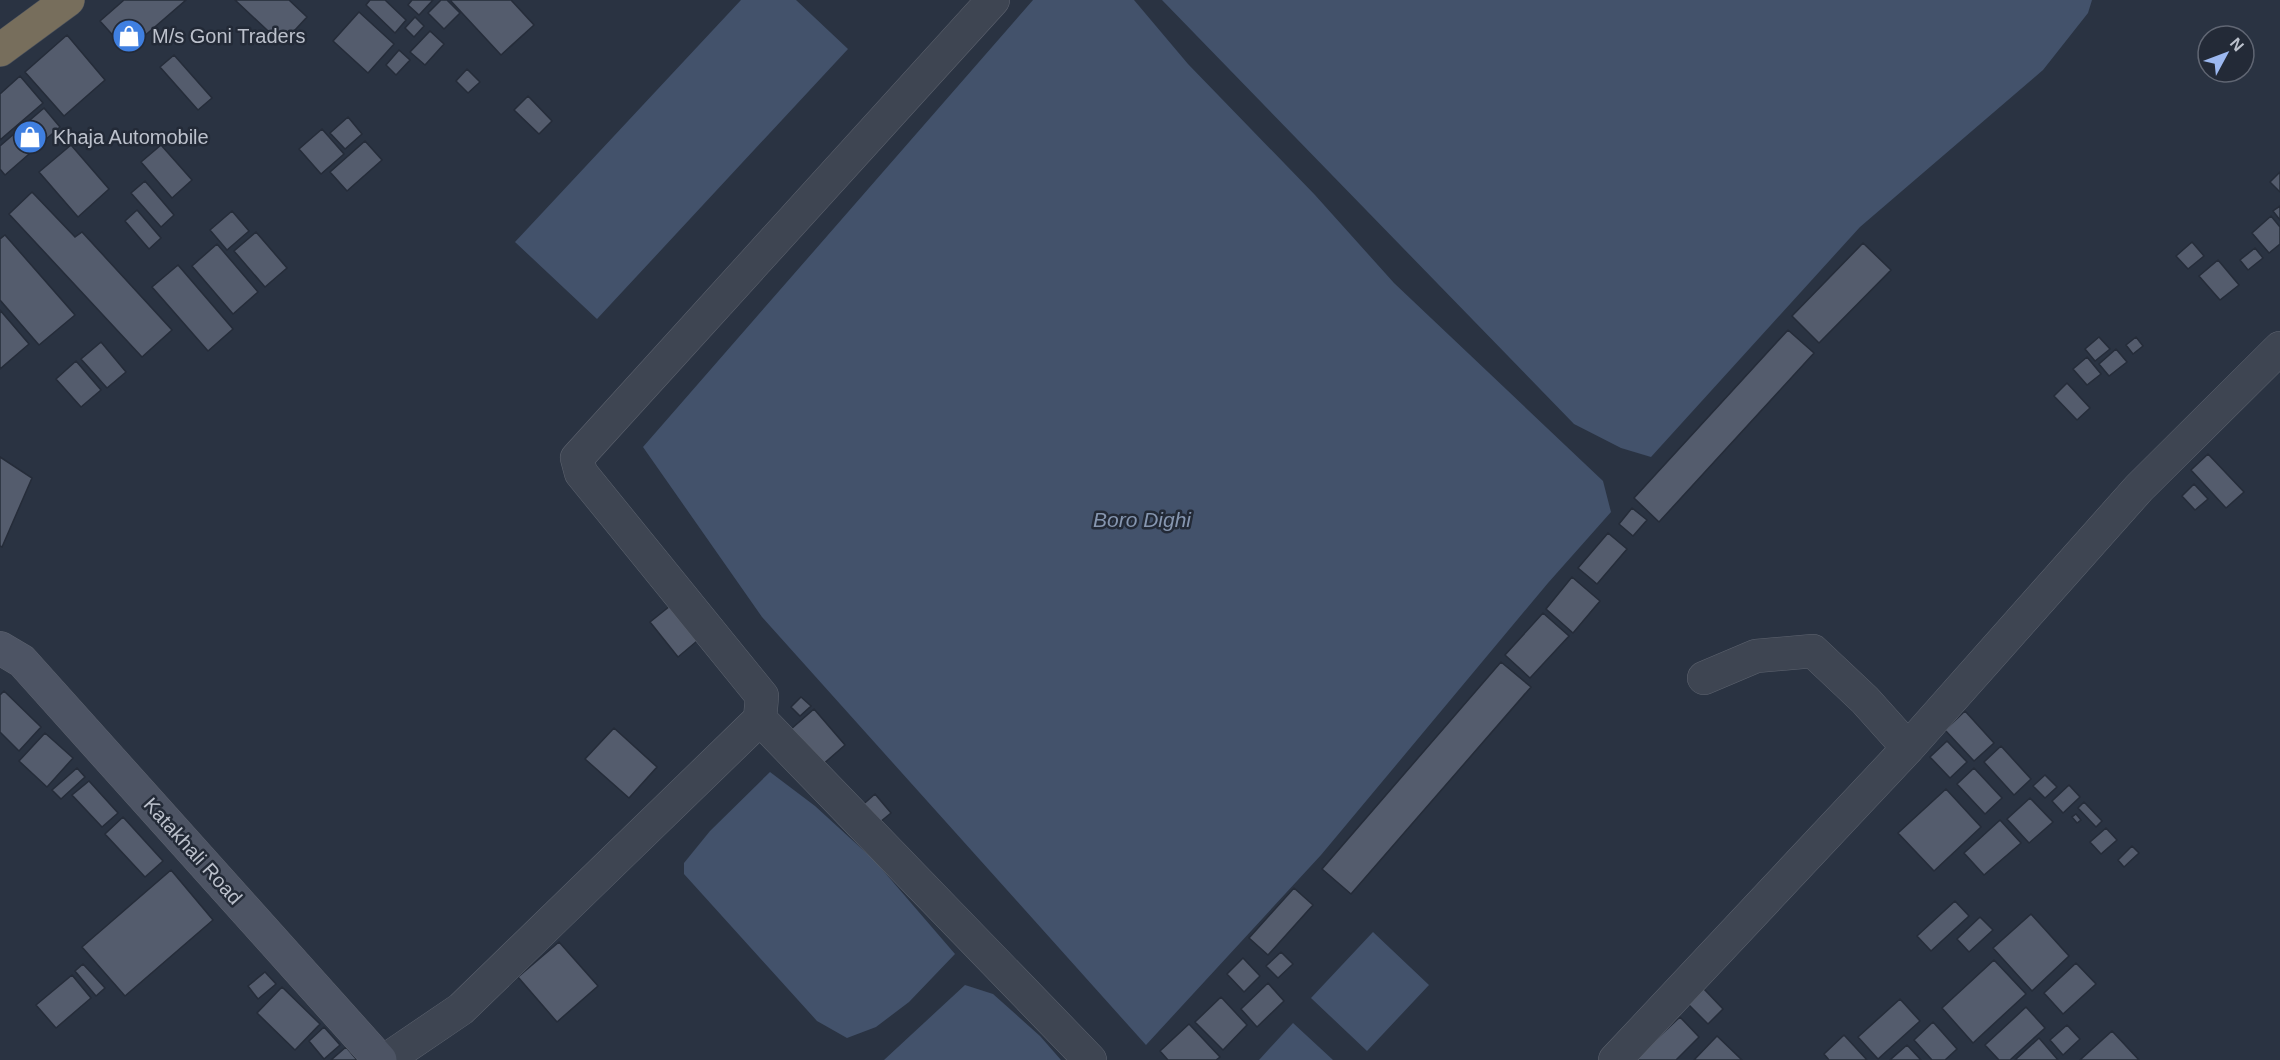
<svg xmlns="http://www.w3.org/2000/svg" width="2280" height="1060" font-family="Helvetica,sans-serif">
<rect width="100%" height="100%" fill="#2a3342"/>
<path fill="#43526b" d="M741,0H796L848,49L597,319L515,242Z
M1033,0H1134L1188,64L1315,195L1394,283L1603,481L1611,512L1548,583L1321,855L1146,1045L762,617L643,447Z
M1162,0H2092L2088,13L2043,70L1860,227L1651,457L1621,448L1574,424Z
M770,772L815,806L874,860L955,954L909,1002L876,1027L847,1038L817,1021L684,874V863L710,831Z
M1373,932L1429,985L1367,1051L1311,998Z
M965,985L993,994L1040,1036L1061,1060H884Z
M1293,1023L1333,1060H1259Z"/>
<path fill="#545c6d" stroke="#252c39" stroke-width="1.5" d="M124,0H186L127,51L100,21Z
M235,0H289L307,17L282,44Z
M370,0H385L406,20L395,33L366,5Z
M412,0H433L419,15L408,5Z
M441,0H447L460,13L444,29L428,13Z
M450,0H511L534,25L501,55Z
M359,12L394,44L368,73L333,41Z
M415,17L424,26L414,37L405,28Z
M430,31L444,44L425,65L410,52Z
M67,35L105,80L64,116L25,72Z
M399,50L410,60L396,75L386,65Z
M174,55L212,98L198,110L160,67Z
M467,69L480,82L468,93L456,81Z
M20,76L43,103L0,140V94Z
M528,96L552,121L539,134L514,110Z
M44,108L60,127L5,175L0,169V146Z
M348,117L362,134L345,149L330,133Z
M322,129L344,154L321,174L299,149Z
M365,141L382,160L347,191L330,172Z
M71,145L109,189L78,217L39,172Z
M161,145L192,180L172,198L141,162Z
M2280,172V192L2270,182Z
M145,181L174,215L161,227L131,193Z
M32,192L75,237L82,232L172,330L142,357L9,214Z
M2280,206V220L2273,211Z
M137,210L161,238L149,249L125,221Z
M232,211L249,231L227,250L210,230Z
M2271,216L2280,227V244L2269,253L2252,233Z
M256,232L287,268L265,287L234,251Z
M5,235L75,315L39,345L0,300V239Z
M2192,242L2204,256L2188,269L2176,256Z
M1863,243L1891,270L1819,343L1792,316Z
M217,244L258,292L233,314L192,266Z
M2255,248L2263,258L2248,270L2240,260Z
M2218,260L2239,285L2220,300L2199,276Z
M178,265L233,329L208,351L152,287Z
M0,310L29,344L0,369Z
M1788,330L1814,353L1659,522L1634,498Z
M2099,337L2110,349L2095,361L2085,349Z
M2136,337L2143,346L2133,354L2126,345Z
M101,342L126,372L107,388L81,359Z
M2116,349L2127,362L2109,376L2099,364Z
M2087,357L2101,374L2087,385L2073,369Z
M76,361L101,390L81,407L56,379Z
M2067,383L2090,408L2077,420L2054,396Z
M2208,454L2244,492L2226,508L2191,470Z
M0,457L32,478L2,547L0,546Z
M2194,484L2208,499L2195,510L2182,496Z
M1632,508L1647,520L1633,536L1619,524Z
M1608,533L1627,549L1597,584L1578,568Z
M1572,577L1600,601L1573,633L1546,609Z
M675,602L703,636L678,657L650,622Z
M1543,613L1569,636L1530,678L1505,655Z
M1501,662L1531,687L1351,894L1322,869Z
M4,691L41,727L19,751L0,732V695Z
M801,697L811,706L800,716L791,707Z
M814,709L845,745L821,766L790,730Z
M1965,711L1994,743L1974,761L1945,730Z
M614,728L657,767L629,798L585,759Z
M45,733L73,758L47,787L19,761Z
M1947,741L1967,762L1950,778L1930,757Z
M2001,746L2031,779L2014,795L1984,762Z
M77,768L85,777L61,799L52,790Z
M1974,768L2002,798L1985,814L1957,784Z
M2045,775L2057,787L2045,798L2033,786Z
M89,781L118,813L102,827L72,795Z
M2069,785L2080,797L2063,813L2052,801Z
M1946,789L1981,827L1934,871L1898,833Z
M875,794L891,813L874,827L858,809Z
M2030,798L2053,822L2029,843L2007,819Z
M2084,802L2102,821L2096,827L2078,808Z
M2076,814L2081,820L2077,823L2072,817Z
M123,817L163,861L145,877L105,834Z
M2000,820L2021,843L1984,875L1964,853Z
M2106,828L2117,840L2101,854L2090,842Z
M2132,846L2139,853L2124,867L2118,860Z
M171,870L213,920L125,996L82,947Z
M1294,888L1313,905L1268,955L1249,938Z
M1955,901L1969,916L1931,951L1917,936Z
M2031,914L2069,956L2032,991L1993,948Z
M1980,917L1993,930L1969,952L1957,939Z
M559,942L598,986L557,1022L518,977Z
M1281,952L1293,964L1278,978L1266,966Z
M1243,958L1260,976L1244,992L1227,974Z
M1994,960L2026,994L1973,1043L1942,1008Z
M2076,963L2096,984L2063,1014L2044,993Z
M83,964L105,988L96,996L75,971Z
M265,972L276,984L258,999L248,986Z
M72,975L91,998L56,1028L36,1005Z
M1268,983L1284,1001L1257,1027L1241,1009Z
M282,987L320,1024L295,1050L257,1013Z
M1703,988L1723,1009L1708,1024L1687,1003Z
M1221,997L1247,1025L1223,1050L1195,1022Z
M1900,999L1920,1021L1878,1059L1858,1037Z
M2026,1007L2045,1028L2010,1060H1999L1985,1045Z
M1680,1017L1699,1037L1676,1060H1634Z
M1933,1022L1957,1049L1945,1060H1932L1914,1040Z
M1189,1024L1220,1057L1216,1060H1168L1160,1051Z
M2067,1025L2080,1039L2063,1055L2050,1040Z
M324,1027L340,1045L324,1059L309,1041Z
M2112,1031L2139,1060H2080Z
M1844,1035L1867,1060H1829L1824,1054Z
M1717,1036L1742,1060H1694Z
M2039,1038L2058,1060H2015Z
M1907,1045L1921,1060H1890Z
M346,1047L357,1060H331Z"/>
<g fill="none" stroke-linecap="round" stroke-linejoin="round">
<defs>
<path id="street" d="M1704,678L1756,656L1813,651L1865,700L1908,748
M760,719L1090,1060
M386,1060L461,1009L760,719L762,696L581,473L577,458L993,0
M1615,1060L1908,748L2139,488L2280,348"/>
<path id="secondary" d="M0,648L22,661L380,1060"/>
<path id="highway" d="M0,50L68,0"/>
</defs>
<use href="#street" stroke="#5d636f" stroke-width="34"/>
<use href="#secondary" stroke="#5d636f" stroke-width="34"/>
<use href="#highway" stroke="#49505c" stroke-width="34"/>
<use href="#street" stroke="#3e4552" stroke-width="33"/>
<use href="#secondary" stroke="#4d5464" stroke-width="33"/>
<use href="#highway" stroke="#776e5c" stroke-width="33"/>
</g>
<defs>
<symbol id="shop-disc" viewBox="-11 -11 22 22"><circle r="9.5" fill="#3f7fe0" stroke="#232a37"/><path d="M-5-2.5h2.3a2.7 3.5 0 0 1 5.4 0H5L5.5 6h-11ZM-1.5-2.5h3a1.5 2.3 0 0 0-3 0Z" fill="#fff"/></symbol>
</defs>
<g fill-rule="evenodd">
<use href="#shop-disc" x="110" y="17" width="38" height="38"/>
<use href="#shop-disc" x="11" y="118" width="38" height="38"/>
</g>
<g text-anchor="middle" stroke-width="5" stroke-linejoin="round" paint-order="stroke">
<g font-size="20" fill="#bcc1cc" stroke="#232a37" text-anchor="start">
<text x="152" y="43">M/s Goni Traders</text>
<text x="53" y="144">Khaja Automobile</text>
</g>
<g font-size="20" fill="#bcc1cc" stroke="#232a37">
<text transform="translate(193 851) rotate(48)" y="7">Katakhali Road</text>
</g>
<g font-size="21" font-style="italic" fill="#8696b0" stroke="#232a37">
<text x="1142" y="527">Boro Dighi</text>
</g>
</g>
<g transform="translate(2226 54) rotate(49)"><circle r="28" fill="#232a37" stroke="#606673" stroke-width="1.5"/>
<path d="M0-4.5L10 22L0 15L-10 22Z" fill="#9cb8f0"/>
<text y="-9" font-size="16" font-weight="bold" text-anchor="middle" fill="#bcc1cc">N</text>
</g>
</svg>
